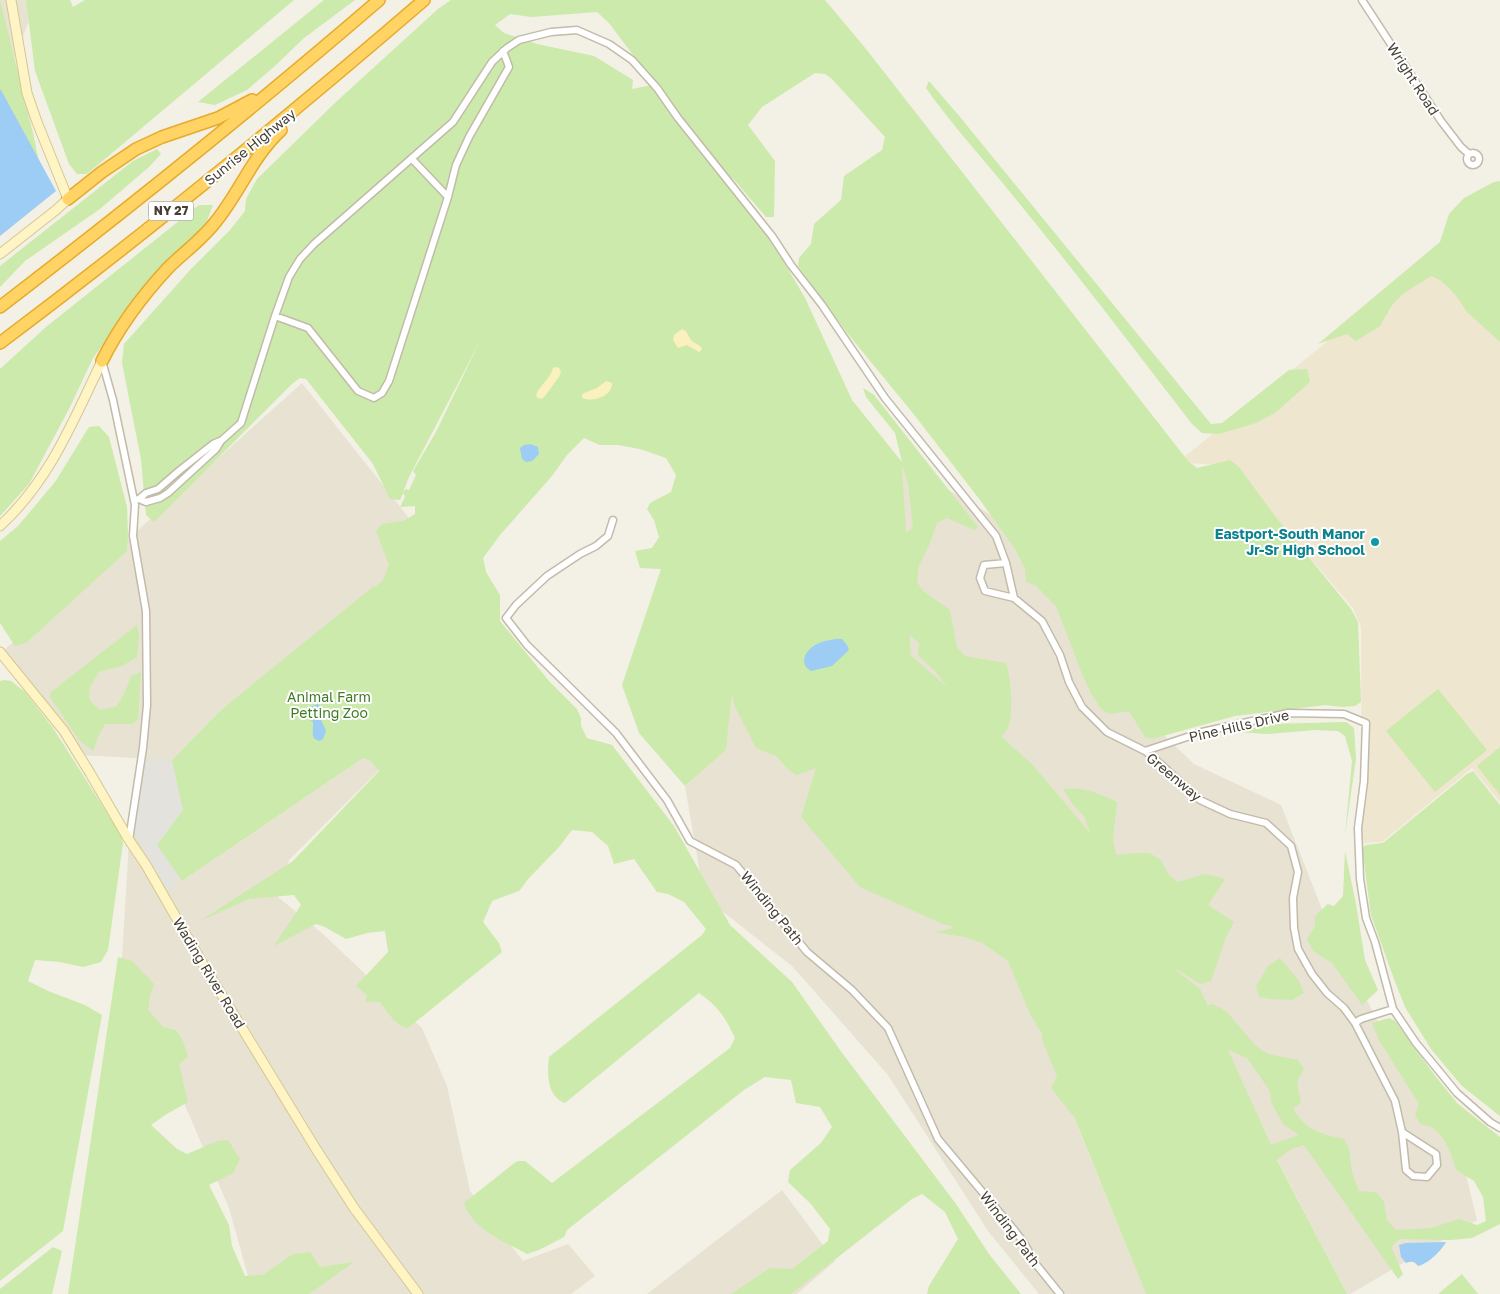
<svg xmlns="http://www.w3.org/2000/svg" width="1500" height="1294" font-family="'Golos Text',sans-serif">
<rect width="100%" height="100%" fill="#f3f0e5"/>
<path fill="#e8e2d3" d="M0,0H38L0,90Z
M302,383L432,547L384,648L374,587L222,709L172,760L79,755L1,653Z
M902,463L1034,540L1099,673L1194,764L1281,805L1329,927L1402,1068L1460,1150L1477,1220L1350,1294H1347L1276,1157L1137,940L1105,851L1034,766L911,655Z
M759,627L819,761L998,932L1044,994L1065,1096L1146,1294H1039L988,1231L888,1075L792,966L704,897L685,786L726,750L736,657Z
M398,734L377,772L289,860L278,897L323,934L422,1028L447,1086L470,1191L523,1261L568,1244L595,1276L571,1294H253L229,1208L122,958L129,841L164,895L182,881Z
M782,1190L835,1261L797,1294H647Z"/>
<path fill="#eee6ce" d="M1453,240L1500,298V802L1472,768L1382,842L1362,843L1361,627L1353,608L1231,466L1178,462Z"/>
<path fill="#cbeaab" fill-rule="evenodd" d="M0,0L33,133L44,187L0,163Z
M26,0H70L73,7L85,0H294L87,174H77L69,164L35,71Z
M324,0H355L304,38L276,65L247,90L215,105L198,102Z
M451,0H825L866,49L1188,461L1197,468L1230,460L1239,467L1275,516L1351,609L1358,622L1361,702L1355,706L1342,707L1325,705L1235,716L1152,739L1145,737L1129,711L1110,714L1101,709L1092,695L1082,674L1056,606L1035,585L1026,582L1025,569L1015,549L980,500L912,412L848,334L798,266L799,258L811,244L814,224L841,200L844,176L882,150L885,137L832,79L825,74L815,73L762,107L748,125L775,161L774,217H766L731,176L770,238L805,298L852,400L902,462L895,433L866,397L863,388L874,395L978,527L974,530L947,518L937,523L930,543L919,566L917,582L923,591L950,610L957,648L965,656L1006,663C1011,677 1015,719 1006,731C1005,733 1003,734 1001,736L1034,766L1091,834L1084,816L1074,806L1063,789C1084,787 1098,793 1117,802L1113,839L1116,855L1133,853H1149L1160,859L1169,875L1178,882L1205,874L1225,879L1208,905L1234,922L1226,937L1211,981L1201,984L1172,967L1200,989L1208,1006L1213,1004L1226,1011L1256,1046L1268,1054L1298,1060L1304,1069L1297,1082L1301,1103L1293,1108C1305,1130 1321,1134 1344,1139L1349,1149L1352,1172L1359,1191L1376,1192L1384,1202L1387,1220L1396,1230L1431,1228L1459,1219L1477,1225L1486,1221L1483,1197L1474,1181L1456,1170C1453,1157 1443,1131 1429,1126C1426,1125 1423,1125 1421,1125L1415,1115L1419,1104L1379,1040L1372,1023L1389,1018L1395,1021L1436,1077L1458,1104L1500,1137V1224L1472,1238L1451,1240L1400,1239L1391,1247L1403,1274L1398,1279L1304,1145L1291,1149L1277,1160L1347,1294H1146L1074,1117L1051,1088L1057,1076L1042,1040V1034L1030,1014L1008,961L982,943L965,937L934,932L951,929L952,926L943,924L860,887L801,817L816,768L797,775L790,771L776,756L756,748L735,707L732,695L726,750L685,786L639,733L622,685L661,569L640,568L635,551L652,548L659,537L654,520L647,509L650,503L671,492L676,475L666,458L640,449L618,445H600L584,438L567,455L552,476L500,535L483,558L486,572L500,595V621L549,681L577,709L581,718V726L587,738L612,745L674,826L730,925L792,982L840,1050L956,1204L989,1254L1021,1294H927L929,1286L958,1239L945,1212L922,1194L912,1199L791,1294H731L770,1268L792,1269L828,1241L830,1229L811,1204L788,1182L790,1170L821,1143L832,1127L820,1107L796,1103L791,1080L765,1077L744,1090L567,1230L564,1237L539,1250L527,1254C505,1242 472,1229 464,1203L513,1164L518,1161H525L552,1183L730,1048L735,1038C725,1017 719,1007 699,993L565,1103C547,1097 547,1073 549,1057L702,935L706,929L684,902L668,894L657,892L634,859L614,864L608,846L592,832L572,830L559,847L529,878L519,891L492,901L483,922L499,943L502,952L408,1028C396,1027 387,1011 380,1002H365L367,995L356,986L388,952L385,931L367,933L346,939L325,927L316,924L274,946L301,905L294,895L249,899L200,921L293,861L379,771L371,761L363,758L182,881L163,896L129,841L142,758L172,760L222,709L374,586L375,587L383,580L389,565L376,531L382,524L403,521L415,514V506L400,507L405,497L403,493L400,500L390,499L373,464L306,379L300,378L293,383L154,522L146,515L141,459L122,363L124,344L191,269L230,230L245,211L246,199L257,179L337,101L438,9ZM597,12L609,23L642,67L657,84L632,89L633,80L594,56L537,44L504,33L495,25L510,14L531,17ZM480,341L436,432L413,471L416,475L409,490L406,489L403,492L409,477ZM902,464L908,484L913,527L906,533ZM910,635L919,643L918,655L934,670L948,688L911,655ZM1228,1050L1247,1058L1270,1091L1271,1102L1283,1124L1299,1135L1271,1145Z
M929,81L960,117L1211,424L1222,423L1289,370L1307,369L1310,382L1275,413L1256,423L1219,434L1202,433L1192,424C1135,350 1078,275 1019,203C988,164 954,128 926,88Z
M157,149L161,154L149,167L100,209L25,261L0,287V266L133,161Z
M1500,181V342L1466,311C1460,299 1445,280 1431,276L1404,293L1392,305L1380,326L1356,341L1347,334L1318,344L1440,242L1449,214L1464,198L1494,182Z
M199,205H213L207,221L196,235L170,258L93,358L69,409L29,484L0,516V369L46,327Z
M99,426L109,437L127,507L128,536L127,551L26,643L15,646L0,623V541L18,526L55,482L89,427Z
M137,625L139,636L137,657L122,666L99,672C89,687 82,699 101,710L117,706L125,692L131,676L141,672L138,720L132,724H105L98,737L93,751L79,740L50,697L51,692Z
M4,680L11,681L25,692L53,728L121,835L123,843L108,950L101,962L83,967L60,962L35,960L28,981L48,991L85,1005L102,1015L63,1231L0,1281V681Z
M1438,689L1487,750L1435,792L1386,731Z
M1346,722L1354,728L1356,759L1345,835L1352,761L1345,736L1338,731L1316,730L1267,734L1237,732L1270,724Z
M1500,747V795L1477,766Z
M1473,771L1500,805V1116L1462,1086L1431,1049L1405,1007L1394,979L1371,915L1362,848L1366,845L1383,843L1467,774Z
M1345,851L1356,904L1365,960L1378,990L1362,1005L1332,963L1313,951L1307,939L1315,926V916L1328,904L1334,906L1343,896Z
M118,957L132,961L154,984L150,995L148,1010L163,1027L176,1030L183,1041L188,1057L179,1064L188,1102L165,1115L151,1125L177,1149L187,1154L218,1141L228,1140L240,1159L233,1173L209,1185L229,1225L232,1246L245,1276L263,1275L293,1254L310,1252L320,1267L354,1262L309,1294H68Z
M1280,958L1299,981L1304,993L1292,1000L1271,999L1259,997L1256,986L1268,966Z
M53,1247L62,1251L52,1294H0V1289Z
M1462,1274L1478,1294H1438Z"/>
<path fill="#faf1be" d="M682,329L686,331C688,334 689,337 691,340C695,344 699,344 702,348L701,351L699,352L687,345L678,348L673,340L674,335Z
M556,367L559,368L561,372L559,377L545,396L542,399L538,398L536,396C538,386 550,380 553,368Z
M606,381L612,383C613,396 592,403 582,398V395L584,393L597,388Z"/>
<path fill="#e4e2dd" d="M142,758L172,760L183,810L157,845L182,881L168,892L131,831Z"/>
<path fill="#9dccf4" d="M0,90H1L56,191L0,236Z
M530,444L538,447L539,454L532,461L526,462L522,459L520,448L524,445Z
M836,639H842L847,645L849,650L832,666L811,671C798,664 805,650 817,644C823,641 830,640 836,639Z
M318,704L323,710L321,720L326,731L323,739L320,741C309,739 314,730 313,722L309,719L306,711L310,707Z
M1446,1242C1442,1250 1428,1264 1418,1266C1414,1261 1412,1261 1406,1263L1401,1257L1399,1245L1406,1243Z"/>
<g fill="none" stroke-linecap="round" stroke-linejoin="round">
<defs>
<path id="street" d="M1362,0L1441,121L1461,147L1469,154
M1467 159a6 6 0 1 1 12 0a6 6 0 1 1-12 0Z
M412,159L448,197
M275,316L308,328L358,391L374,398L382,393L389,381L448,197L456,165L469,137L509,67L503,51
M102,361L113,400L135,505L133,536L146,611L147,705L143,748L129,840
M139,499L146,502L160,498L168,493L216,449L221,441
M134,500L139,499L146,493L158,489L180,470L213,444L222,440L241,423L275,316L289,277L300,259L314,244L453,122L492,62L507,48L519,40L551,32L577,30L609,44L632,60L657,88L678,118L772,236L791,265L822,305L885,398L996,536L1006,563
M613,520L608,536L596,546L580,554L547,576L516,605L506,618L527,645L616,733L667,800L690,841L736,865L807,952L852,990L888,1028L938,1139L1015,1231L1024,1243L1035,1263L1060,1294
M1014,598L1006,563L984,565L980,578L985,591L1014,598L1042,621L1060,655L1069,682L1082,707L1107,732L1145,751L1155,759L1200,800L1230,814L1266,823L1291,846L1298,872L1293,898L1294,928L1298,949L1312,974L1327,993L1344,1008L1355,1023
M1145,751L1202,732L1288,713L1344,714L1366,723L1364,781L1358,828L1360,879L1366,918L1375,942L1393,1009L1416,1043L1457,1093L1490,1122L1500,1128
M1393,1009L1361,1019L1355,1023L1395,1101L1402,1132L1406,1170L1413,1176L1427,1177L1437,1165L1436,1154L1402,1132"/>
<path id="secondary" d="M0,254L56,210L68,199L37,122L27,93L11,0
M0,526C50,480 73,421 102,361
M0,652L64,731L90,773L129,840L146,865L204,966L316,1149L354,1208L418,1294"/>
<path id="highway" d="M68,199L102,172L136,149L162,137L218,118L252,100
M0,307C129,208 256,106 379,0
M0,343C145,234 286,119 424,0
M102,361C119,327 142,296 168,268C184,252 203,239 217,220C240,191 253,156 281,130"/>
</defs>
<use href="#street" stroke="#c2bbaa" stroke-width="9"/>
<use href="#secondary" stroke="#d6c792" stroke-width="11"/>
<use href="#highway" stroke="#e6ab2c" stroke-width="14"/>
<use href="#street" stroke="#fff" stroke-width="6"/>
<use href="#secondary" stroke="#fff4c3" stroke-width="9"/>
<use href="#highway" stroke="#ffd364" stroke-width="11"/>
</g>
<circle fill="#0f9aa8" stroke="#fff" stroke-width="2" cx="1375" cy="542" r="5"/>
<g text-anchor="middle" stroke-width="4" stroke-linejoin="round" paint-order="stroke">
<rect fill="#fff" stroke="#7e7971" stroke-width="1" x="148.5" y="201.5" width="45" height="19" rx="4"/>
<g font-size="12" font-weight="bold" fill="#464034">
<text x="171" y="215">NY 27</text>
</g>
<g font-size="14" fill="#464034" stroke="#fff">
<text transform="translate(1413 79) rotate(57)" y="5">Wright Road</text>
<text transform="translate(250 147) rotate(-39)" y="5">Sunrise Highway</text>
<text transform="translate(1239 726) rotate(-13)" y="5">Pine Hills Drive</text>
<text transform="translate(1174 777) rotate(40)" y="5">Greenway</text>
<text transform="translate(772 908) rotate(51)" y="5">Winding Path</text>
<text transform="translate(209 973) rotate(59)" y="5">Wading River Road</text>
<text transform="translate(1010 1229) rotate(53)" y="5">Winding Path</text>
</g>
<g font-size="14" font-weight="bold" fill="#0d838f" stroke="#fff" text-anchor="end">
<text x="1365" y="539">Eastport-South Manor<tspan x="1365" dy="16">Jr-Sr High School</tspan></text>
</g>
<g font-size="14" fill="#417b24" stroke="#fff">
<text x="329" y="702">Animal Farm<tspan x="329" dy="16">Petting Zoo</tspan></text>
</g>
</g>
</svg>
